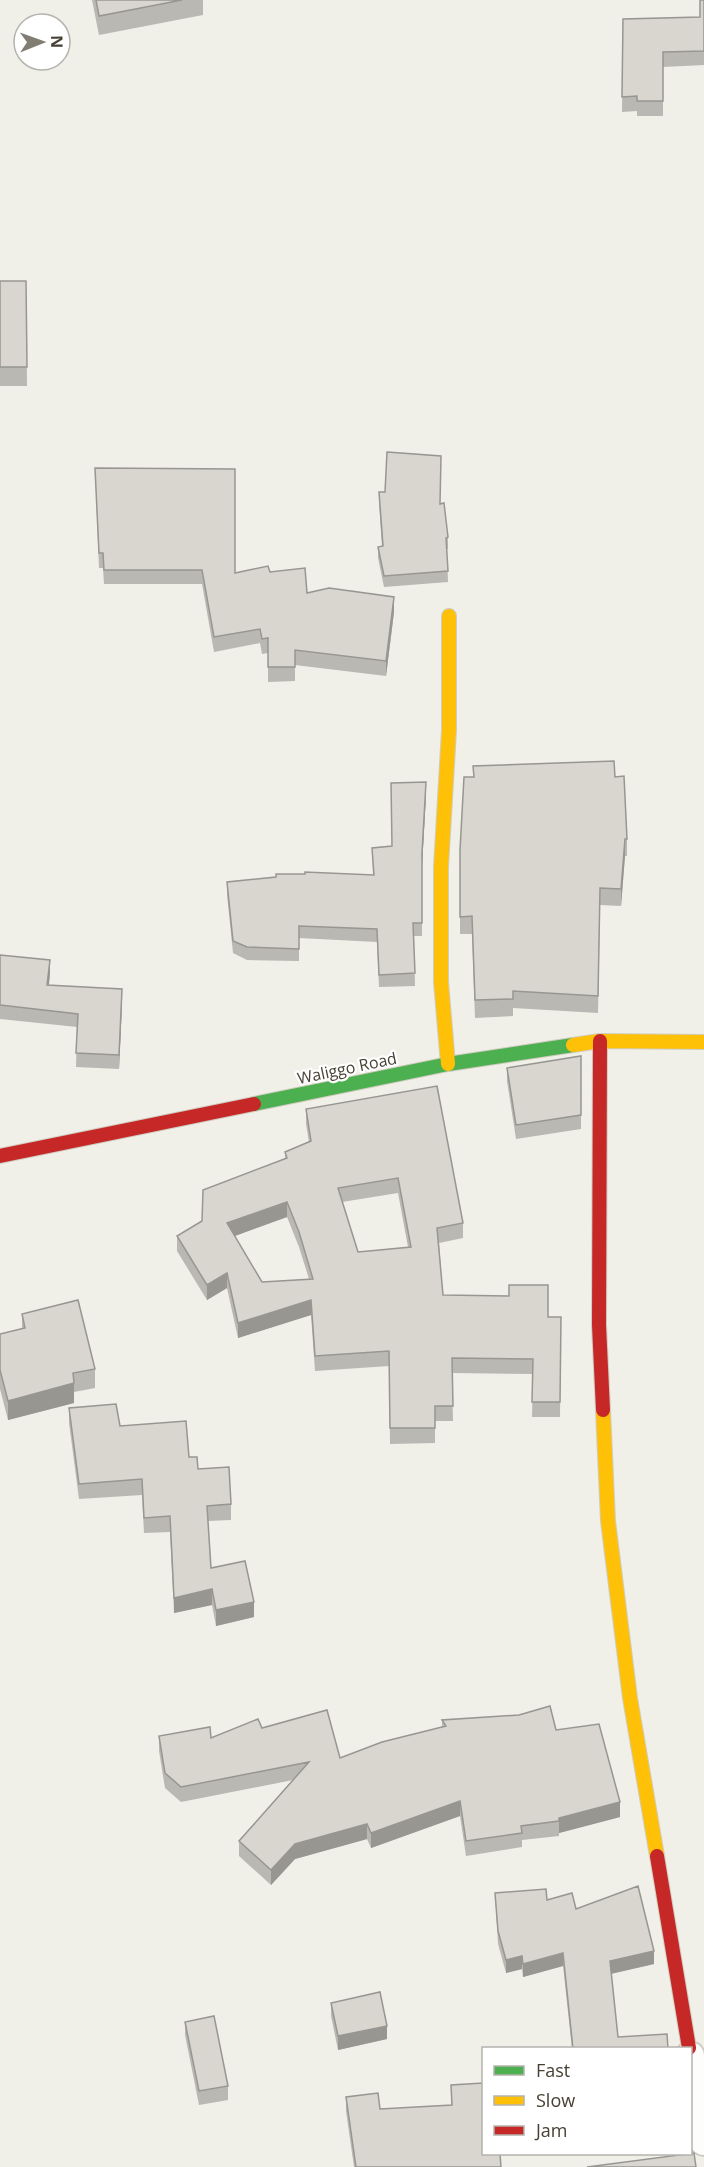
<svg xmlns="http://www.w3.org/2000/svg" width="704" height="2167" font-family="'Open Sans',sans-serif">
<rect width="100%" height="100%" fill="#f0efe8"/>
<g fill="none" stroke-linecap="round" stroke-linejoin="round">
<defs>
<path id="street" d="M690,2056L704,2141"/>
<path id="fast" d="M254,1104L448,1064L573,1045"/>
<path id="slow" d="M573,1045L600,1041L704,1042
M448,1064L441,982V867L449,730V616
M603,1410L608,1521L630,1698L657,1856"/>
<path id="jam" d="M600,1041L599,1325L603,1410
M0,1156L254,1104
M657,1856L689,2048"/>
</defs>
<use href="#street" stroke="#cdcbc4" stroke-width="32"/>
<use href="#fast" stroke="#d0ccbf" stroke-width="16"/>
<use href="#slow" stroke="#d0ccbf" stroke-width="16"/>
<use href="#jam" stroke="#d0ccbf" stroke-width="16"/>
<use href="#street" stroke="#fdfdfc" stroke-width="28"/>
<use href="#fast" stroke="#4caf50" stroke-width="14"/>
<use href="#slow" stroke="#ffc107" stroke-width="14"/>
<use href="#jam" stroke="#c62828" stroke-width="14"/>
</g>
<path fill="#bab8b2" fill-rule="evenodd" d="M92,0H203V15L99,35Z
M704,0V65L663,67V116H637V111L622,112L623,19L700,17Z
M0,281H26L27,386H0Z
M95,468L235,573L270,572L307,593L394,612L386,676L295,665V681L268,682V653L262,654L260,643L214,652L202,584H104L103,568H99Z
M379,492L440,504L448,537V549H447L448,582L384,587L378,558V547L382,546L379,503Z
M473,766L615,777L627,839V856H625L621,906L600,905L598,1013L513,1008V1016L475,1018L472,934H460V850L473,777Z
M426,795L422,866V936H414L415,986L379,987L377,942L299,938V961L247,960L233,953L227,895V882L373,875L372,848L392,846Z
M0,955L50,974L49,985L122,1003L119,1069L76,1067L77,1027L0,1019Z
M581,1056V1129L516,1139L507,1081V1068Z
M306,1109L463,1223V1238L439,1243L443,1295L548,1317H561L560,1417H532L533,1374L452,1373L453,1421H435V1443L390,1444L389,1366L315,1371L311,1315L238,1338L227,1288L207,1300L177,1251V1236L202,1221L285,1159V1152L309,1142L306,1124ZM398,1193L408,1247L358,1252L342,1202ZM287,1217L299,1247L309,1279L262,1282L234,1236Z
M22,1314L95,1369V1388L74,1392V1403L8,1420L0,1389V1334L22,1328Z
M69,1408L120,1426L189,1457L198,1469L231,1504V1520L208,1521L211,1568L254,1617L216,1626L212,1605L174,1613L170,1532L144,1533L142,1495L79,1499L69,1423Z
M442,1720L556,1730L620,1817L559,1833V1836L522,1840V1847L466,1856L460,1816L371,1848L367,1839L295,1859L271,1885L239,1856V1841L293,1780L181,1802L165,1788L159,1751V1736L211,1738L262,1728L340,1758L442,1727Z
M495,1893L547,1900L576,1909L654,1964L611,1974L618,2037L668,2049H572L563,1966L523,1977L522,1969L506,1973L498,1944Z
M331,2003L387,2039L338,2050L331,2016Z
M185,2022L228,2086V2100L199,2105L185,2035Z
M451,2085L501,2167H354L346,2111V2097L380,2109L451,2105Z"/>
<path fill="#979691" d="M394,597V612L386,676V661Z
M426,782V795L422,866V853Z
M625,839V856L621,906V889Z
M50,960V974L47,999V985Z
M122,989V1003L119,1069V1055Z
M287,1202V1217L227,1239V1223Z
M227,1273V1288L207,1300V1285Z
M311,1300V1315L238,1338V1323Z
M74,1383V1403L8,1420V1401Z
M212,1589V1605L174,1613V1598Z
M254,1602V1617L216,1626V1610Z
M460,1801V1816L371,1848V1833Z
M620,1802V1817L559,1833V1818Z
M367,1824V1839L295,1859L271,1885V1870L295,1844Z
M654,1951V1964L610,1974V1961Z
M563,1953V1966L523,1977V1964Z
M522,1956V1969L506,1973V1960Z
M387,2026V2039L338,2050V2036Z"/>
<path fill="#d8d6cf" stroke="#979691" stroke-width="1.5" fill-rule="evenodd" d="M96,0H182L99,16Z
M700,0H704V51L663,52V101H637V96L622,97L623,19L700,17Z
M0,281H26L27,367H0Z
M387,452L441,456L440,504L444,503L448,537L446,538L448,571L384,576L378,547L383,546L379,492H385Z
M95,468L235,469V573L268,566L270,572L305,568L307,593L329,588L394,597L386,661L295,650V667H268V638L262,639L260,629L214,637L202,570H104L103,553H99Z
M614,761L615,777L624,776L627,839H625L621,889L600,888L598,996L513,991V999L475,1000L472,916L460,917V850L464,777H474L473,766Z
M426,782L422,853V923H413L415,973L379,975L377,929L299,926V949L247,947L233,941L227,882L276,877V874H305V872L374,875L372,848L392,846L391,783Z
M0,955L50,960L47,985L122,989L119,1055L76,1053L78,1014L0,1005Z
M581,1056V1115L516,1125L507,1068Z
M437,1086L463,1223L437,1228L443,1295L509,1296V1285H548V1317H561L560,1402H532L533,1359L452,1358L453,1406H435V1428H390L389,1351L315,1356L311,1300L238,1323L227,1273L207,1285L177,1236L202,1221L203,1190L287,1158L285,1152L311,1141L306,1109ZM398,1178L411,1247L358,1252L338,1188ZM287,1202L299,1232L313,1279L262,1282L227,1223Z
M78,1300L95,1369L73,1373L74,1383L8,1401L0,1370V1334L25,1328L22,1314Z
M116,1404L120,1426L186,1421L189,1457H197L198,1469L229,1467L231,1504L207,1506L211,1568L245,1561L254,1602L216,1610L212,1589L174,1598L170,1516L144,1518L142,1479L79,1484L69,1408Z
M550,1706L556,1730L599,1724L620,1802L559,1818V1821L521,1826L522,1833L466,1841L460,1801L371,1833L367,1824L295,1844L271,1870L239,1841L309,1762L181,1787L165,1773L159,1736L210,1727L211,1738L258,1719L262,1728L327,1710L340,1758L382,1742L446,1726L442,1720L519,1715Z
M638,1886L654,1951L610,1961L618,2037L667,2034L668,2049H573L563,1953L523,1964L522,1956L506,1960L498,1931L495,1893L546,1889L547,1900L572,1893L576,1909Z
M380,1992L387,2026L338,2036L331,2003Z
M214,2016L228,2086L199,2091L185,2022Z
M483,2083V2154H500L501,2167H356L346,2097L378,2093L380,2109L452,2105L451,2085Z
M694,2153L696,2167H587Z"/>
<g text-anchor="middle" stroke-width="4.5" stroke-linejoin="round" paint-order="stroke">
<g font-size="16" fill="#474034" stroke="#fff">
<text transform="translate(347 1068) rotate(-12)" y="6">Waliggo Road</text>
</g>
</g>
<rect x="482" y="2047" width="210" height="108" fill="#ffffff" stroke="#b5b3ae" stroke-width="1.5"/>
<rect x="494" y="2066" width="30" height="9" fill="#4caf50" stroke="#b5b3ae" stroke-width="1.5"/>
<text x="536" y="2077" font-size="18" fill="#474034">Fast</text>
<rect x="494" y="2096" width="30" height="9" fill="#ffc107" stroke="#b5b3ae" stroke-width="1.5"/>
<text x="536" y="2107" font-size="18" fill="#474034">Slow</text>
<rect x="494" y="2126" width="30" height="9" fill="#c62828" stroke="#b5b3ae" stroke-width="1.5"/>
<text x="536" y="2137" font-size="18" fill="#474034">Jam</text>
<g transform="translate(42 42) rotate(89)"><circle r="28" fill="#ffffff" stroke="#b5b3ae" stroke-width="1.5"/>
<path d="M0-4.5L10 22L0 15L-10 22Z" fill="#827d73"/>
<text y="-9" font-size="16" font-weight="bold" text-anchor="middle" fill="#474034">N</text>
</g>
</svg>
